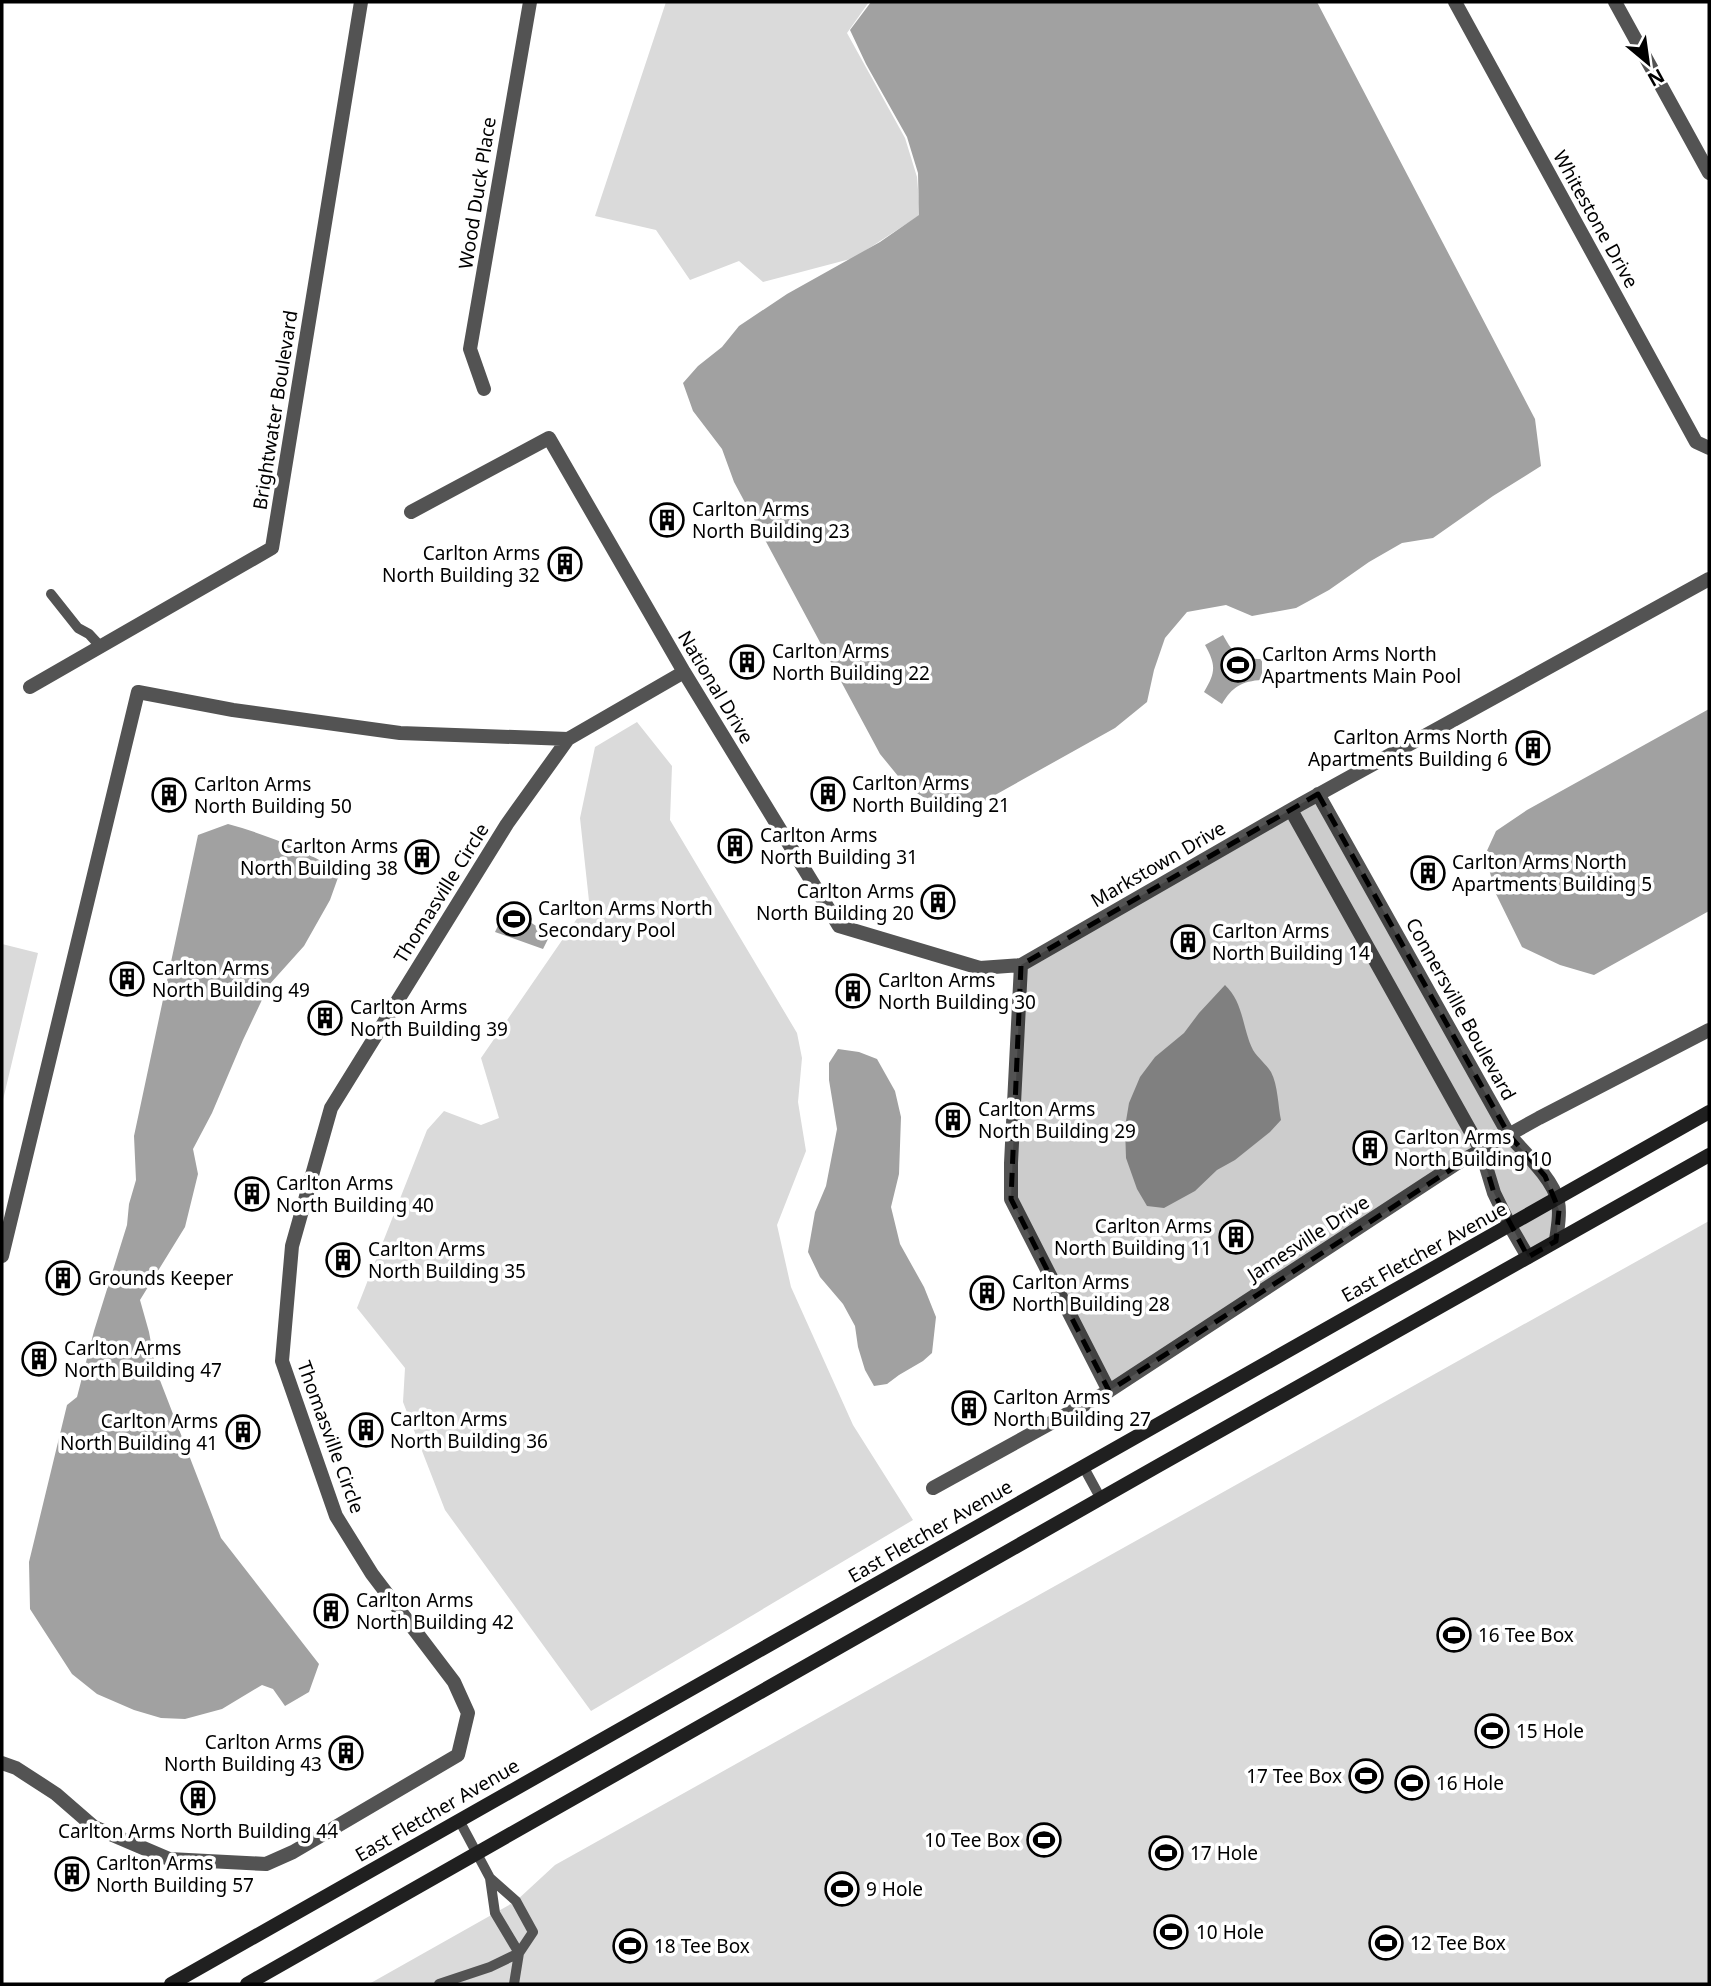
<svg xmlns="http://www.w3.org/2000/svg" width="1711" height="1986" font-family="'Noto Sans',sans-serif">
<rect width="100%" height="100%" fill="#fff"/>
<path fill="#dadada" d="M666,2H869L847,33L905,138L917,177L920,215L854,258L763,282L739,261L690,280L656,230L595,216Z
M637,722L672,766L670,820L797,1033L802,1058L798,1102L806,1151L777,1225L791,1287L853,1425L913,1520L591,1711L445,1510L403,1402L405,1368L357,1308L427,1130L444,1111L481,1125L499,1118L481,1058L589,901L580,818L595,747Z
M2,944L38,953L2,1104Z
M1709,1221V1984H369L516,1901L555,1865Z"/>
<path fill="#a1a1a1" d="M871,2H1317L1535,419L1541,466L1493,496L1433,538L1402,543L1369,562L1329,590L1296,608L1252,616L1226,605L1187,612L1165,638L1154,670L1147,702L1115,728L970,809L936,805L907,787L880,754L734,482L722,449L693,411L683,383L698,366L722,347L739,326L787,294L880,242L919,215L918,173L907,137L866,64L850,30Z
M1223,635C1234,655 1239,659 1262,659V680C1242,681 1232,687 1222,704L1204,692C1216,672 1216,665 1205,645Z
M1709,709V911L1594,975L1560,965L1522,947L1496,894L1485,855L1496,831L1527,810Z
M228,824C268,835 305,850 340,872L330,900L304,946L269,985L243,1040L212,1113L193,1149L198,1174L185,1227L140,1300L149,1332L156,1370L221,1538L319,1664L309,1692L285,1706L273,1689L262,1685L222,1709L185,1719L161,1718L134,1710L97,1694L72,1674L30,1609L29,1562L67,1405L77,1397L94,1331L127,1225L129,1204L136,1180L134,1136L198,835Z
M507,907L550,935L543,949L495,932Z
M1225,985C1244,1003 1242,1028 1253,1050C1258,1058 1266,1064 1271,1072C1278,1085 1278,1106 1281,1120L1270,1132L1235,1160L1217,1170L1195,1191L1164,1208L1147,1206L1137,1189L1126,1158L1125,1127L1129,1103L1140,1077L1155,1057L1184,1033L1199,1013Z
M838,1049L859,1052L877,1059L895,1091L901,1117L899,1174L891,1207L900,1244L924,1287L936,1317L932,1353L923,1361L899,1375L887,1384L874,1386L865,1370L858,1347L855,1326L843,1304L820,1277L808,1252L815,1212L826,1186L837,1129L829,1080V1063Z"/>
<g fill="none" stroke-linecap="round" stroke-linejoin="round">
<path stroke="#535353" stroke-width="10" d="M51,594L78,628L89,634L101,647
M1083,1466L1101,1499
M459,1820L490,1878L495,1913L519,1953
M490,1878L516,1901L533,1932L519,1953L514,1984
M439,1984L490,1967L519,1953"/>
<path stroke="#535353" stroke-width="14" d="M1455,2L1696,442L1709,448
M1615,2L1709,173
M484,389L470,349L530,2
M411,512L549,438L684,672L839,926L980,968L1021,965
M30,687L272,548L361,2
M1318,794L1509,1135C1524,1152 1554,1180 1558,1202C1561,1215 1557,1229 1556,1241
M1291,810L1481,1150L1494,1193L1510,1226L1528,1257
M2,1256L138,692L233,710L400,733L568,739
M1109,1391L1011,1199V1163L1021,965L1301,804L1709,579
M933,1488L1109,1391L1456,1164L1539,1118L1709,1030
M2,1763L16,1768L56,1794L94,1827L169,1859L266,1864L293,1852L458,1755L468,1713L454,1682L372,1574L336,1516L282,1361L292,1246L331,1108L507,824L568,739L684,672"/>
<path stroke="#202020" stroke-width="14" d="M171,1984L1709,1112
M247,1984L1156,1467L1709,1155"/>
</g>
<path fill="#000" fill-opacity="0.2" stroke="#000" stroke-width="5" stroke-dasharray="14 9" stroke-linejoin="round" d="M1318,794L1509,1135L1545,1176L1559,1210L1556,1241L1528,1257L1494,1193L1481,1150L1109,1391L1011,1199L1021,965Z"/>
<defs>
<symbol id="building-ring" viewBox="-11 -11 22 22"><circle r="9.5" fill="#fff" stroke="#000" stroke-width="1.5"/><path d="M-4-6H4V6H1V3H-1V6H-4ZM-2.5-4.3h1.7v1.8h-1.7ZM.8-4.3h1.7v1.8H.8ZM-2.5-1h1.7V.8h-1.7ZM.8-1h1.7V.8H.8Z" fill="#000"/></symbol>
<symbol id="stadium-ring" viewBox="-11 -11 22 22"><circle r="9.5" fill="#fff" stroke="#000" stroke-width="1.5"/><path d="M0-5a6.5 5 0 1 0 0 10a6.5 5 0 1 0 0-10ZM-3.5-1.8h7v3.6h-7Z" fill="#000"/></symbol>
</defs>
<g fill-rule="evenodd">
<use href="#building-ring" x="648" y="501" width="38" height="38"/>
<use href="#building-ring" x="546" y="545" width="38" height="38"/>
<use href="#building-ring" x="728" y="643" width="38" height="38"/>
<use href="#stadium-ring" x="1219" y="646" width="38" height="38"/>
<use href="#building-ring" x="1514" y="729" width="38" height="38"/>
<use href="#building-ring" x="809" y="775" width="38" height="38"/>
<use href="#building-ring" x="150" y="776" width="38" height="38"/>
<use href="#building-ring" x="716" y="827" width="38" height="38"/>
<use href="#building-ring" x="403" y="838" width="38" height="38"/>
<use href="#building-ring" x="1409" y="854" width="38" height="38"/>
<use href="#building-ring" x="919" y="883" width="38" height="38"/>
<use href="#stadium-ring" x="495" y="900" width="38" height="38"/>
<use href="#building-ring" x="1169" y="923" width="38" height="38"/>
<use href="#building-ring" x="108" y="960" width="38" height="38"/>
<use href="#building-ring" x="834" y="972" width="38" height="38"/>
<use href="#building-ring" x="306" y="999" width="38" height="38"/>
<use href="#building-ring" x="934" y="1101" width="38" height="38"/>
<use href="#building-ring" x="1351" y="1129" width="38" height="38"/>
<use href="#building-ring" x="233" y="1175" width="38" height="38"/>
<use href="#building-ring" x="1217" y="1218" width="38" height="38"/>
<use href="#building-ring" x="324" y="1241" width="38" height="38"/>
<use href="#building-ring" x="44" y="1259" width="38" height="38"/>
<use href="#building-ring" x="968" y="1274" width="38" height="38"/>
<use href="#building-ring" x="20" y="1340" width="38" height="38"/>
<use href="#building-ring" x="950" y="1389" width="38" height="38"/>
<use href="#building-ring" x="347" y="1411" width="38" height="38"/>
<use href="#building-ring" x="224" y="1413" width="38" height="38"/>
<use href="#building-ring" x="312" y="1592" width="38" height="38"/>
<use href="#stadium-ring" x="1435" y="1616" width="38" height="38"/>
<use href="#stadium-ring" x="1473" y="1712" width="38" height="38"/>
<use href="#building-ring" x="327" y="1734" width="38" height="38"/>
<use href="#stadium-ring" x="1347" y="1757" width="38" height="38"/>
<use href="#stadium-ring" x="1393" y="1764" width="38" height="38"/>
<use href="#building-ring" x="179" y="1779" width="38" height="38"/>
<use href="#stadium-ring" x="1025" y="1821" width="38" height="38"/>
<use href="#stadium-ring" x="1147" y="1834" width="38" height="38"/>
<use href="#building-ring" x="53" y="1855" width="38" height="38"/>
<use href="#stadium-ring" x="823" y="1870" width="38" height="38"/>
<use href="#stadium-ring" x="1152" y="1913" width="38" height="38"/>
<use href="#stadium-ring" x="1367" y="1924" width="38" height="38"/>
<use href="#stadium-ring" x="611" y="1927" width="38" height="38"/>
</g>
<g text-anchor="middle" stroke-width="7" stroke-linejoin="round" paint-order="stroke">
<g font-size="19" fill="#000" stroke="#fff">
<text transform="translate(477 193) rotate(-81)" y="7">Wood Duck Place</text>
<text transform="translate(1596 219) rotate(61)" y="7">Whitestone Drive</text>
<text transform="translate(275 410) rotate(-81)" y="7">Brightwater Boulevard</text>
<text transform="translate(716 687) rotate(59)" y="7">National Drive</text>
<text transform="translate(1158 864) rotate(-30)" y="7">Markstown Drive</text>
<text transform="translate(441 893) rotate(-58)" y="7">Thomasville Circle</text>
<text transform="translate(1461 1009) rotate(61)" y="7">Connersville Boulevard</text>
<text transform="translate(1308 1238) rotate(-33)" y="7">Jamesville Drive</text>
<text transform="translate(1424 1252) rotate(-29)" y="7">East Fletcher Avenue</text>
<text transform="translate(331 1437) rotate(70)" y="7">Thomasville Circle</text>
<text transform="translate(930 1531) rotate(-30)" y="7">East Fletcher Avenue</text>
<text transform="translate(437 1810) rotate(-30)" y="7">East Fletcher Avenue</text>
</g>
<g font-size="19" fill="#000" stroke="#fff" text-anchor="start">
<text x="692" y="516">Carlton Arms<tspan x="692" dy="22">North Building 23</tspan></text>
<text x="540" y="560" text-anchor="end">Carlton Arms<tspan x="540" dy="22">North Building 32</tspan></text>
<text x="772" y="658">Carlton Arms<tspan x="772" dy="22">North Building 22</tspan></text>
<text x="1262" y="661">Carlton Arms North<tspan x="1262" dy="22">Apartments Main Pool</tspan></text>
<text x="1508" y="744" text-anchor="end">Carlton Arms North<tspan x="1508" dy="22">Apartments Building 6</tspan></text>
<text x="852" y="790">Carlton Arms<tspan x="852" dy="22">North Building 21</tspan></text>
<text x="194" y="791">Carlton Arms<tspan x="194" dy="22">North Building 50</tspan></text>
<text x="760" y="842">Carlton Arms<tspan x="760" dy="22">North Building 31</tspan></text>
<text x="398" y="853" text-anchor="end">Carlton Arms<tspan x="398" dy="22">North Building 38</tspan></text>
<text x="1452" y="869">Carlton Arms North<tspan x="1452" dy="22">Apartments Building 5</tspan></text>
<text x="914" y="898" text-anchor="end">Carlton Arms<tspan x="914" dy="22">North Building 20</tspan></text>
<text x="538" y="915">Carlton Arms North<tspan x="538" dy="22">Secondary Pool</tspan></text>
<text x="1212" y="938">Carlton Arms<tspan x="1212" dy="22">North Building 14</tspan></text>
<text x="152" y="975">Carlton Arms<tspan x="152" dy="22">North Building 49</tspan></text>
<text x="878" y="987">Carlton Arms<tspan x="878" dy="22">North Building 30</tspan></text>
<text x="350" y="1014">Carlton Arms<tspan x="350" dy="22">North Building 39</tspan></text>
<text x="978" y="1116">Carlton Arms<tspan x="978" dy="22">North Building 29</tspan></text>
<text x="1394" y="1144">Carlton Arms<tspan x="1394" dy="22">North Building 10</tspan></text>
<text x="276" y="1190">Carlton Arms<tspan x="276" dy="22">North Building 40</tspan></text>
<text x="1212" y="1233" text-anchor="end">Carlton Arms<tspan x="1212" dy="22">North Building 11</tspan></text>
<text x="368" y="1256">Carlton Arms<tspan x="368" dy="22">North Building 35</tspan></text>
<text x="88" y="1285">Grounds Keeper</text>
<text x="1012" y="1289">Carlton Arms<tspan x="1012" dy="22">North Building 28</tspan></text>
<text x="64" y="1355">Carlton Arms<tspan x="64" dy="22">North Building 47</tspan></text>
<text x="993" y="1404">Carlton Arms<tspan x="993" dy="22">North Building 27</tspan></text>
<text x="390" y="1426">Carlton Arms<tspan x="390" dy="22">North Building 36</tspan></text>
<text x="218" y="1428" text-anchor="end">Carlton Arms<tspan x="218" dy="22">North Building 41</tspan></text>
<text x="356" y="1607">Carlton Arms<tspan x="356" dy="22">North Building 42</tspan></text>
<text x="1478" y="1642">16 Tee Box</text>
<text x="1516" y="1738">15 Hole</text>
<text x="322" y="1749" text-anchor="end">Carlton Arms<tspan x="322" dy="22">North Building 43</tspan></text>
<text x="1342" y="1783" text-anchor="end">17 Tee Box</text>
<text x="1436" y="1790">16 Hole</text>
<text x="198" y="1838" text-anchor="middle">Carlton Arms North Building 44</text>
<text x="1020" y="1847" text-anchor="end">10 Tee Box</text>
<text x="1190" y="1860">17 Hole</text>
<text x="96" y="1870">Carlton Arms<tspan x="96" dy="22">North Building 57</tspan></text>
<text x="866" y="1896">9 Hole</text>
<text x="1196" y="1939">10 Hole</text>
<text x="1410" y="1950">12 Tee Box</text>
<text x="654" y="1953">18 Tee Box</text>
</g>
</g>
<rect width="1711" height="1986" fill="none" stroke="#000000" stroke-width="7"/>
<g transform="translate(1648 63) rotate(151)" stroke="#ffffff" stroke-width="5" paint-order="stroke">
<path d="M0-5L12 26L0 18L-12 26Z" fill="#000000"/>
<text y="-10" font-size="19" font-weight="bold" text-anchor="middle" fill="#000000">N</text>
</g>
</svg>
